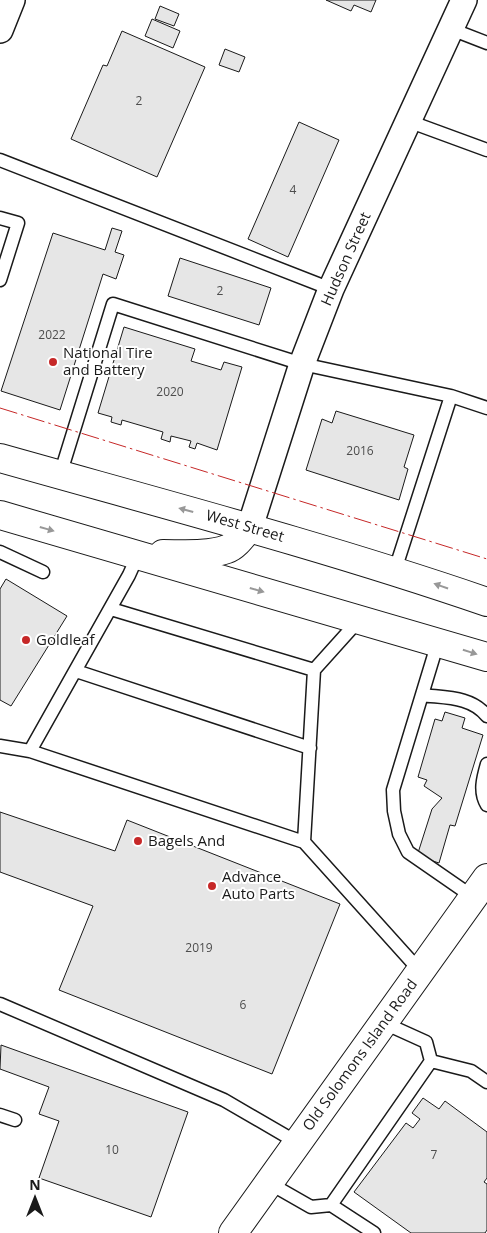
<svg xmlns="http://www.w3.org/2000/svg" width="487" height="1233" font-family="'Open Sans',sans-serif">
<rect width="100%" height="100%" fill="#fff"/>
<path fill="#e6e6e6" stroke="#1a1a1a" d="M326,0H376L371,12L354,5L351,11Z
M160,6L179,14L174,26L155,19Z
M152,19L180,31L173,48L145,36Z
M122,31L205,67L157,177L71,139L103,65L107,66Z
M225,49L245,57L239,72L219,65Z
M299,122L339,140L288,257L248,239Z
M112,228L122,231L115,252L124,255L116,279L103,274L60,410L1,391L53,233L105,250Z
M180,258L271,288L259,325L168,296Z
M124,327L195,349L191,361L221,370L224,362L242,367L217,450L197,443L195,449L189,447L191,441L171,436L170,442L161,439L163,432L122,420L121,425L111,422L112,417L98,413Z
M336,411L414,435L404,467L408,469L399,500L306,470L322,419L332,423Z
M6,579L67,616L11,706L0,700V589Z
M445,712L465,718L462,728L483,735L455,826L450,825L439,863L417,856L432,809L442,798L424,786L427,780L418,777L435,719L442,721Z
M0,812L115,851L127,820L340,904L272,1074L59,990L93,906L0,872Z
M1,1045L188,1112L151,1217L39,1178L59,1121L39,1114L49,1087L0,1069Z
M423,1098L439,1109L445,1101L487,1132V1178L484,1182L487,1184V1230L485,1233H411L354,1192L406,1123L413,1128L420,1119L412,1113Z"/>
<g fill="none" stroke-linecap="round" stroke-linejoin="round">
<defs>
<path id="service" d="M451,29L487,43
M408,121L487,150
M0,160L331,289
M0,218L18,223L0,280
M451,396L487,408
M60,475L113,304L302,364L451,396L395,570
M0,552L43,572
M111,609L314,670L359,620
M438,642L393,790L394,811L399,834L408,852L473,897
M76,671L310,748
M422,695C445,698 471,696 487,716
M0,746L30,751L304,842L420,971
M30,751L129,575L138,555
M487,764C483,778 479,792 487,805
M304,842L314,670
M0,1004L224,1100L298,1143
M431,1061L471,1071L487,1082
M0,1115L15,1120
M269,1183L311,1207L331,1205L431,1061L426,1042L384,1023
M331,1205L374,1233"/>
<path id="minor" d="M0,30L12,0
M250,527L302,364L331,289L464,0"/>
<path id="secondary" d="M233,1233L487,878"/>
<path id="primary" d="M0,458C163,504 327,547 487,602
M0,515L487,657
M163,554C183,554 208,556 227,549C236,546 243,535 250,527"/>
</defs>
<use href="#service" stroke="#1a1a1a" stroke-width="15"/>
<use href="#minor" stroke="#1a1a1a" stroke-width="28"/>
<use href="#secondary" stroke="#1a1a1a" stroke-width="30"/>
<use href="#primary" stroke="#1a1a1a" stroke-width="30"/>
<use href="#service" stroke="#fff" stroke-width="12"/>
<use href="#minor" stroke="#fff" stroke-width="25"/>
<use href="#secondary" stroke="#fff" stroke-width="28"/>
<use href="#primary" stroke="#fff" stroke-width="28"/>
<path stroke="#c62828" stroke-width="1" stroke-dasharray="18 4 2.5 4" stroke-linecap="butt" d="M0,408L487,559"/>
</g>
<defs><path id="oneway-solid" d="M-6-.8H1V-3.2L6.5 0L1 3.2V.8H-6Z" transform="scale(1.25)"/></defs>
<g fill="#989898">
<use href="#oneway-solid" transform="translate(186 510) rotate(-165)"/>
<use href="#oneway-solid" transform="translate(47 529) rotate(16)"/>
<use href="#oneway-solid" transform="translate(441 586) rotate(-161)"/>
<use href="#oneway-solid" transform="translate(257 590) rotate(16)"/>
<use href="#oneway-solid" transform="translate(470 652) rotate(18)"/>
</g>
<g fill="#c62828" stroke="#fff" stroke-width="2">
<circle cx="53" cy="362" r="5"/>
<circle cx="26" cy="640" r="5"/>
<circle cx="138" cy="841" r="5"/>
<circle cx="212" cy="886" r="5"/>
</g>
<g text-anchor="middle" stroke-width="4" stroke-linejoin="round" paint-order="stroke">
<g font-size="12" fill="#4d4d4d">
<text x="139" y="105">2</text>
<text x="293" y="194">4</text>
<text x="220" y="295">2</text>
<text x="52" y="339">2022</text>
<text x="170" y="396">2020</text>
<text x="360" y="455">2016</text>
<text x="199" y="952">2019</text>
<text x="243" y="1009">6</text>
<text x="112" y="1154">10</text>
<text x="434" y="1159">7</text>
</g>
<g font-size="15" fill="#1a1a1a" stroke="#fff">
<text transform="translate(346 259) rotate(-66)" y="5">Hudson Street</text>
<text transform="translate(245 526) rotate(16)" y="5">West Street</text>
<text transform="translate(360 1055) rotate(-54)" y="5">Old Solomons Island Road</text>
</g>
<g font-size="15" fill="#1a1a1a" stroke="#fff" text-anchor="start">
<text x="63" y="358">National Tire<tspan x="63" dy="17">and Battery</tspan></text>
<text x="36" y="645">Goldleaf</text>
<text x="148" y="846">Bagels And</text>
<text x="222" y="882">Advance<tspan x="222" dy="17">Auto Parts</tspan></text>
</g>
</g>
<g transform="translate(35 1198)" stroke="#ffffff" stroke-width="4" paint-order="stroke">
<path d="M0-4L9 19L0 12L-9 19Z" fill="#1a1a1a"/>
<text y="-8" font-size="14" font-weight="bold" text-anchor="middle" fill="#1a1a1a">N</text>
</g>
</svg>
